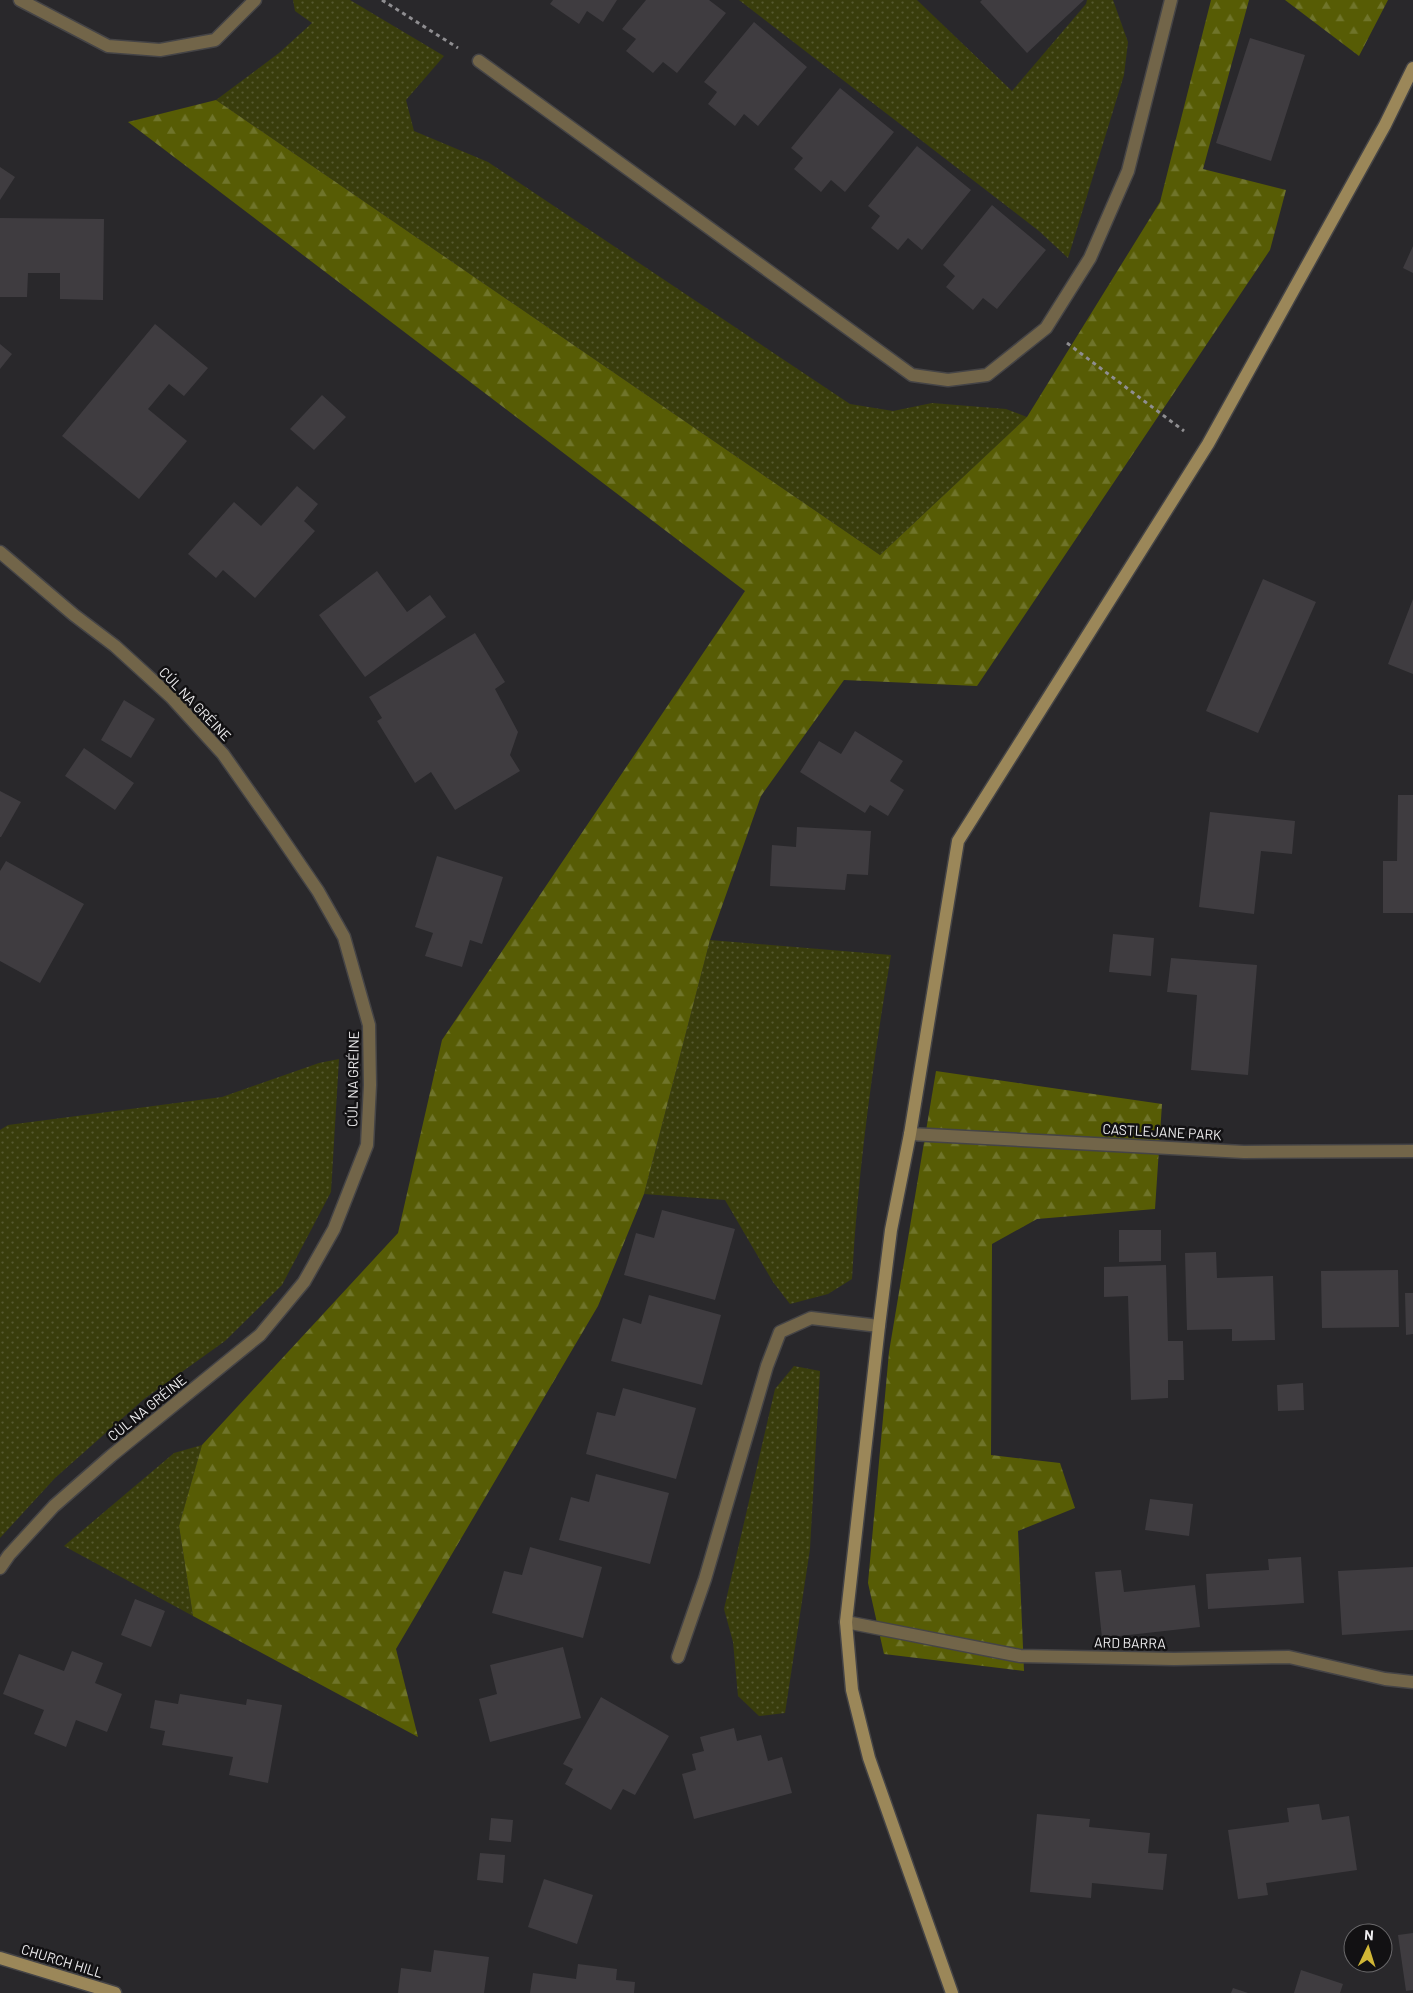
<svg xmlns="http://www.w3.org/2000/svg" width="1413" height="1993" font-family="Barlow,sans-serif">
<defs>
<pattern id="grass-dots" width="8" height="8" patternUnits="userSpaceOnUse" patternTransform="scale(1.25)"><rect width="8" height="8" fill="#393d0c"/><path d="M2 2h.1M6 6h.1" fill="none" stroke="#565930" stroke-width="1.8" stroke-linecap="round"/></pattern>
<pattern id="forest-firs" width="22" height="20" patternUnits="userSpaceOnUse" patternTransform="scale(1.25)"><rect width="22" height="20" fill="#575c05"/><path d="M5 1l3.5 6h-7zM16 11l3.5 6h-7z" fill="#6f742a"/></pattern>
</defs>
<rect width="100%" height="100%" fill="#29282b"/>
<path fill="url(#grass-dots)" d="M293,0H350L444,56L406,100L414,131L488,162L850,404L893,411L932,403L1006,409L1027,417L880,555L216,100L279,53L312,23L295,11Z
M739,0H917L1012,91L1086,4L1087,0H1113L1128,42L1124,75L1068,258L1039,231Z
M710,940L891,955C873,1062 858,1170 852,1279L828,1294L790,1304L773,1282L725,1200L644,1194Z
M339,1059L331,1192L282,1285L225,1341L144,1399L55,1478L0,1538V1130L8,1125L222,1097L319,1063Z
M794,1366L820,1371L810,1549L785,1713L759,1716L738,1696L733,1642L724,1609L775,1389Z
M202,1445L179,1526L193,1616L64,1546L174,1453Z"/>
<path fill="url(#forest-firs)" d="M1211,0H1249L1203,169L1286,190L1270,250L977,686L844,680L761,796L710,940L644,1194L598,1306L396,1649L418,1737L193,1616L179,1526L202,1445L398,1233L442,1040L745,591L128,122L216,100L880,555L1027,417L1160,202Z
M1285,0H1388L1359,56Z
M936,1071L1162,1104L1155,1209L1037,1219L992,1244L991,1455L1060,1463L1075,1508L1018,1531L1024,1671L884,1654L868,1583L889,1352Z"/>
<path fill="#3f3c40" d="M553,0H617L603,22L587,11L579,24L550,4Z
M646,0H709L726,13L677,73L663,62L653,73L626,51L636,39L622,29Z
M982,0H1084L1027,53L980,2Z
M754,22L807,67L758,126L744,114L735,126L708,104L717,92L704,82Z
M1250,38L1305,55L1271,161L1216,143Z
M840,88L894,132L845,192L831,180L821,192L794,169L803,158L791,148Z
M917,146L971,190L922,250L908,238L898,250L871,228L880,216L868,206Z
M0,167L15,177L0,200Z
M992,205L1046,250L997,309L983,298L973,310L946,287L955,276L943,265Z
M0,218L104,219L103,300L60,299V273H28L27,297H0Z
M1413,246V273L1403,268Z
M155,324L208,368L184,396L169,384L148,409L187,441L139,499L62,436Z
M0,344L12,354L0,369Z
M322,395L346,417L314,450L290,429Z
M297,486L318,504L304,521L315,531L255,598L223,570L216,578L188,554L234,502L261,526Z
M377,571L407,612L430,595L446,617L365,677L319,615Z
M1263,579L1316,602L1258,733L1206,711Z
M1413,599V674L1388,664Z
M475,633L505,682L495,689L518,732L510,755L520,771L455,810L431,772L415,783L377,721L382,718L369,697Z
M124,700L155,719L131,758L101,740Z
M855,731L903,761L890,781L904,790L888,816L870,805L865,813L800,772L819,741L841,754Z
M84,748L134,783L115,810L65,776Z
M0,791L21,802L1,837H0Z
M1398,795H1413V913H1383V861H1397Z
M1210,812L1295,821L1292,854L1261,851L1254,914L1199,907Z
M797,827L871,831L868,875L847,874L845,890L770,886L772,845L796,847Z
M437,856L503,877L482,944L470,940L462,967L425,956L433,933L415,927Z
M6,861L84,904L40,983L0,961V871Z
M1113,934L1154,938L1151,976L1109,972Z
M1171,958L1257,965L1248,1075L1191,1070L1197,995L1167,992Z
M662,1210L735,1229L715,1300L624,1275L636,1233L654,1238Z
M1119,1230H1161V1261L1119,1262Z
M1216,1252L1217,1278L1273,1276L1275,1340L1232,1341V1329L1187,1330L1185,1253Z
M1166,1265L1168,1341H1183L1184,1380H1168V1398L1131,1400L1128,1296L1104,1297V1267Z
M1398,1270L1399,1327L1322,1328L1321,1271Z
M1405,1293H1413V1334L1406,1335Z
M649,1295L721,1315L702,1385L611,1361L623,1318L641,1324Z
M1303,1383L1304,1410L1278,1411L1277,1385Z
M623,1388L696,1408L676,1479L586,1454L597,1412L615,1416Z
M596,1474L669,1493L650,1564L559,1540L571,1497L589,1502Z
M1150,1499L1193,1504L1189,1536L1145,1530Z
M530,1547L602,1567L583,1638L492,1613L504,1571L522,1575Z
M1301,1557L1304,1603L1208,1609L1206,1574L1269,1570L1268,1559Z
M1413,1567V1630L1342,1635L1338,1571Z
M1121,1570L1124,1592L1195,1585L1200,1627L1102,1638L1095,1572Z
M135,1599L165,1611L151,1647L121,1635Z
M563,1647L581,1718L490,1742L479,1699L497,1694L490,1665Z
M72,1651L103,1663L95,1683L122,1694L107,1732L76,1720L66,1747L34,1734L44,1710L3,1694L19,1654L64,1671Z
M180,1694L246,1705L247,1699L282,1705L268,1783L229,1775L233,1757L162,1745L165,1731L150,1728L155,1700L178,1704Z
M601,1697L669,1736L635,1795L623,1789L611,1810L565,1784L573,1769L563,1764Z
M734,1728L737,1741L761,1735L768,1761L782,1757L792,1793L694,1819L682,1774L696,1770L692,1754L704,1751L700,1737Z
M1319,1804L1322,1820L1349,1816L1357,1870L1266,1883L1268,1895L1238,1899L1228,1830L1289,1822L1287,1808Z
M1037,1814L1090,1819L1089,1827L1150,1833L1148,1853L1167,1854L1163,1890L1092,1883L1091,1898L1030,1892Z
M491,1818L513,1820L511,1842L489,1840Z
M480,1853L505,1855L503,1883L477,1880Z
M544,1879L593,1895L577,1944L528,1927Z
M1413,1933V1990L1406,1991L1398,1935Z
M434,1950L489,1957L484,1993H398L401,1968L431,1972Z
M578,1964L617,1969L616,1980L635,1982L634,1993H530L533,1973L576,1979Z
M1301,1970L1343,1984L1340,1993H1294Z
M1233,1988L1248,1993H1231Z"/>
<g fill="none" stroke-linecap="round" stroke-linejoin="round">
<defs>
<path id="street" d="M20,0L108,46L160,50L215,40L255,0
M479,61L912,375L948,380L987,375L1046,328L1090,258L1128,171L1171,0
M0,552L74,615L115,646L171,697L223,754L275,828L318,891L344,937L369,1025L370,1085L367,1145L334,1229L304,1282L260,1335L111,1456L54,1506L9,1555L0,1568
M910,1134L1244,1152L1413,1151
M846,1622L1020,1656L1174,1659L1289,1657L1385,1679L1413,1682
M678,1657L705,1579L767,1366L780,1332L811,1318L879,1326"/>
<path id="secondary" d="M0,1958L115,1993
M952,1993L869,1758L852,1690L846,1622L879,1326L891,1230L910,1134L958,841L1208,444L1385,125L1413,68"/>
</defs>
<use href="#street" stroke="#454446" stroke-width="15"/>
<use href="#secondary" stroke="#454446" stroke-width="15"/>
<path stroke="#8f8e91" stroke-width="3" stroke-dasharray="4 4" stroke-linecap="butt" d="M382,0L458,48
M1067,343L1184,431"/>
<use href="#street" stroke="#726549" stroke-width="12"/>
<use href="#secondary" stroke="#9b8759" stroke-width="12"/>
</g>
<g text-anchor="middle" stroke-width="5" stroke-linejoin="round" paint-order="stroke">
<g font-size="14" fill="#eeedef" stroke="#121113">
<text transform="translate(195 704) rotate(46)" y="5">CÚL NA GRÉINE</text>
<text transform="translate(353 1079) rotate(-89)" y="5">CÚL NA GRÉINE</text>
<text transform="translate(1162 1132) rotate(3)" y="5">CASTLEJANE PARK</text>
<text transform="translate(147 1408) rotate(-39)" y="5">CÚL NA GRÉINE</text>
<text transform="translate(1130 1643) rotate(1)" y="5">ARD BARRA</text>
<text transform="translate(62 1961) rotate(17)" y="5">CHURCH HILL</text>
</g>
</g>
<g transform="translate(1368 1948) rotate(4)"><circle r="24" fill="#121113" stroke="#6a696b"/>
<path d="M0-4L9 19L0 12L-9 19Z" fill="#d1b736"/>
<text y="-8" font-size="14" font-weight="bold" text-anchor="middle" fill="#eeedef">N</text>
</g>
</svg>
